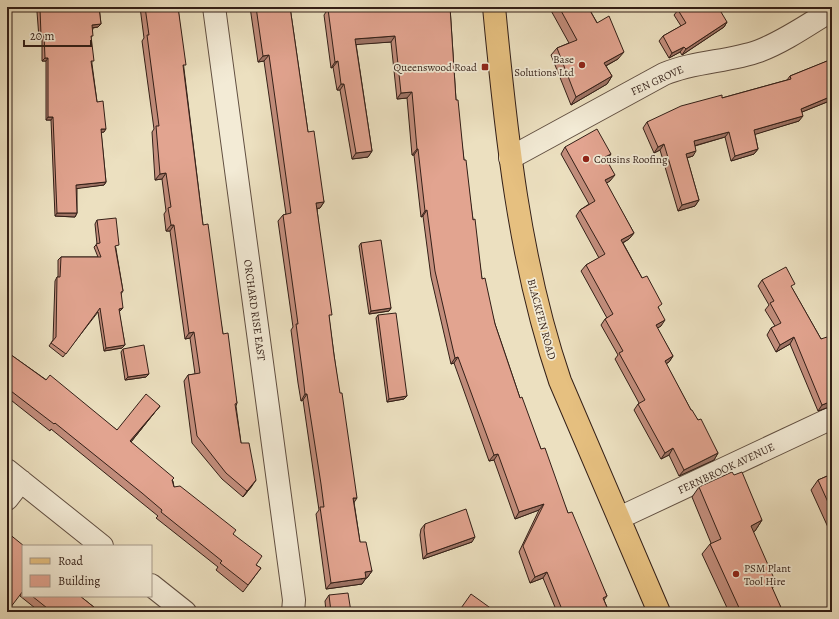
<svg xmlns="http://www.w3.org/2000/svg" width="839" height="619" font-family="Alegreya,serif">
<rect width="100%" height="100%" fill="#ece0c0"/>
<filter id="stains"><feTurbulence type="fractalNoise" baseFrequency=".005" numOctaves="4"/><feColorMatrix values="0 0 0 0 .2 0 0 0 0 .09 0 0 0 0 .02 0 0 0 .5 -.17"/></filter>
<radialGradient id="worn" r=".72"><stop offset=".6" stop-color="#630" stop-opacity="0"/><stop offset="1" stop-color="#630" stop-opacity=".3"/></radialGradient>
<g fill="none" stroke-linecap="round" stroke-linejoin="round">
<defs>
<path id="minor" d="M214,7L294,600L293,612
M510,158L664,74C695,61 729,62 759,51C785,41 809,24 832,10
M7,470L102,546
M7,499L21,481
M619,518L832,418
M151,585L185,612"/>
<path id="major" d="M494,7C506,133 519,261 560,381L659,612"/>
</defs>
<use href="#minor" stroke="#614f41" stroke-width="24"/>
<use href="#major" stroke="#331f17" stroke-width="24"/>
<use href="#minor" stroke="#f3ebd6" stroke-width="22"/>
<use href="#major" stroke="#e6c080" stroke-width="22"/>
</g>
<path fill="#c28d7c" stroke="#331f17" d="M41,7H99L101,24L98,27L93,28L91,38L92,64L97,102L104,132H101L106,182L104,185L77,188V213L75,217L55,216L51,120H46V61H42V38H39L37,12L41,8Z
M140,7H178L184,69L203,225L223,334L237,403L236,406L241,443L252,486L243,497L222,479L192,443L184,381L188,375L195,374L190,338L185,339L170,231H166L164,214L166,211L162,179L155,180L152,132L154,129L142,41L144,38Z
M250,7H290L308,132L324,202L320,208L317,209L329,318L354,502L360,542L372,571L367,578H366L362,584L326,589L316,514L319,510L316,490L303,400L301,401L298,383L291,330L293,327L278,221L283,215L286,214L264,61L258,62Z
M450,7L456,100L464,160L482,279L495,324L520,398L541,449L568,513L607,596L604,600L609,612H557L543,578L530,583L519,552L539,510L515,519L494,460L489,461L454,363L451,364L431,277L423,216L421,217L414,155H412L407,98L397,99L391,42L356,44L372,151L368,157L352,159L340,90H337L333,67L331,68L324,15L328,9Z
M549,7H588L618,59L606,66L612,76L607,84L571,105L551,55L557,48L569,43Z
M678,10L727,22L724,27L682,55L680,52L669,58L659,41L663,36L681,26L674,15Z
M832,50V100L802,112L799,121L755,134L758,149L754,154L731,161L725,137L695,146L693,156L687,158L699,200L695,206L678,211L660,150L654,153L643,128L647,122L722,98L787,80L790,76L830,60L828,56Z
M565,147L606,160L610,181L606,183L634,233L629,239L623,243L659,309L661,326L657,328L673,356L669,362L666,364L691,410L698,420L718,453L714,460L679,476L669,455L661,459L634,410L638,404L639,403L615,359L618,355L601,325L605,319L607,318L581,271L586,265L599,258L576,216L580,210L589,204L561,154Z
M97,220L116,248V249L123,291L121,294L120,311L119,312L125,345L122,348L104,351L98,312L63,357L49,346L53,340L55,281L57,277H58V260L61,257H98L94,247L97,244L95,224Z
M361,243L391,308L389,311L369,314L359,246Z
M762,280L792,288L821,339L832,341V406L818,411L790,344L776,352L767,335L771,328L775,326L765,310L769,305L758,286Z
M378,315L407,396L404,399L387,402L376,318Z
M123,349L149,374L146,377L125,380L121,352Z
M7,352L117,430L160,406L155,412L131,442L173,481L174,487L233,534L256,565L261,568L243,592L216,570L218,567L156,518L158,516L137,499L51,429L50,431L7,397Z
M832,474V536L811,490L818,480Z
M699,487L762,520L755,531H753L772,589L783,612H729L702,554L710,544L711,543L692,497Z
M425,524L472,542L423,559L420,535L421,529Z
M23,546V596H80L100,612H40L20,596Z
M329,595L351,612H326L325,601Z"/>
<path fill="#9e7365" stroke="#331f17" d="M727,22L724,27L682,55L686,49Z
M101,24L98,27L90,28L92,25Z
M41,35H44L42,38H39Z
M395,36L391,42L351,45L355,39Z
M684,47L680,52L669,58L672,53Z
M624,52L618,59L598,70L604,63Z
M269,55L264,61L258,62L263,56Z
M45,58H48L46,61H42Z
M338,61L333,67L331,68L335,62Z
M612,76L607,84L571,105L576,97Z
M341,84H344L340,90H337Z
M412,92L407,98L397,99L401,93Z
M832,96V100L797,114L801,109Z
M803,116L799,121L750,136L754,130Z
M48,117H53L51,120H46Z
M101,129H106L104,132L98,133Z
M729,132L725,137L690,147L694,141Z
M664,144L660,150L654,153L658,147Z
M417,149H418L414,155H412Z
M758,149L754,154L731,161L735,156Z
M372,151L368,157L352,159L356,153Z
M696,151L693,156L682,159L686,154Z
M611,154L607,160L600,163L605,157Z
M166,173L162,179L155,180L160,174Z
M615,175L610,181L600,187L605,180Z
M106,182L104,185L74,189L76,185Z
M699,200L695,206L678,211L682,205Z
M324,202L320,208L312,209L316,203Z
M427,210L423,216L421,217L425,211Z
M57,213H77L75,217L55,216Z
M171,225H174L170,231H166Z
M634,233L629,239L617,246L621,240Z
M123,308L120,311L117,312L119,309Z
M391,308L389,311L369,314L371,311Z
M665,320L661,326L651,332L656,325Z
M194,332L190,338L185,339L189,333Z
M794,337L790,344L776,352L780,345Z
M125,345L122,348L104,351L106,348Z
M673,356L669,362L660,367L665,361Z
M458,357L454,363L451,364L455,358Z
M149,374L146,377L125,380L128,377Z
M305,394H307L303,400L301,401Z
M407,396L404,399L387,402L389,399Z
M832,401V406L818,411L822,405Z
M160,406L155,412L126,448L130,441Z
M673,448L669,455L661,459L665,453Z
M718,453L714,460L679,476L684,470Z
M498,454L494,460L489,461L494,455Z
M256,480L252,486L243,497L247,491Z
M353,498H357L353,504Z
M544,504L539,510L515,519L519,512Z
M762,520L755,531L744,536L751,526Z
M475,537L472,542L423,559L427,554Z
M372,571L367,578L361,579L365,572Z
M547,572L543,578L530,583L535,577Z
M366,578L362,584L326,589L331,583Z
M776,583L769,593L771,585Z"/>
<path fill="#e2a490" stroke="#331f17" d="M43,7H99L101,24L92,25L93,36H91L94,61H91L97,102L103,101L106,129H101L106,182L76,185L77,213H57L53,117H48V58H45L44,35H41L40,9L44,8Z
M145,7H178L186,65H183L203,225L208,224L223,334L228,333L237,403L235,404L241,443H249L256,480L247,491L226,473L197,436L188,375L200,373L194,332L189,333L174,225H171L168,208L171,207L166,173L160,174L156,126H159L147,35H149Z
M256,7H290L308,132L314,131L324,202L316,203L332,315H329L334,355L340,393H342L357,498H353L360,542H366L372,571L365,572L366,578L331,583L320,507H324L321,484L307,394H305L303,376L296,324H298L283,215L291,213L269,55L263,56Z
M359,7H450L456,100H458L464,160H466L473,220L475,219L482,279L485,278L495,324L520,398L522,397L541,449L545,448L568,513L572,512L607,596L603,598L609,612H563L547,572L535,577L523,546L544,504L519,512L498,454L494,455L458,357L455,358L435,271L427,210L425,211L418,149H417L412,92L401,93L395,36L355,39L372,151L356,153L344,84H341L338,61L335,62L328,9Z
M559,7H588L597,23L609,16L624,52L604,63L612,76L576,97L557,48L577,40Z
M683,7H718L727,22L686,49L684,47L672,53L663,36L686,23L678,10Z
M832,59V96L801,109L803,116L754,130L758,149L735,156L729,132L694,141L696,151L686,154L699,200L682,205L664,144L658,147L647,122L681,106L722,95V98L791,79L790,76Z
M597,129L611,154L605,157L615,175L605,180L634,233L621,240L642,278L647,276L662,304L658,307L665,320L656,325L673,356L665,361L691,410H692L698,420L701,419L718,453L684,470L673,448L665,453L638,404L645,400L619,353L623,351L605,319L613,314L586,265L605,254L580,210L595,201L565,147Z
M116,218L119,245L115,246L123,291L121,292L123,308L119,309L125,345L106,348L100,308L66,354L51,343L56,337L57,277H60L61,257H101L96,244L100,243L97,220Z
M381,240L391,308L371,311L361,243Z
M786,267L795,284L791,286L821,339L830,336L832,341V401L822,405L794,337L780,345L771,328L781,323L770,303L774,301L762,280Z
M396,313L407,396L389,399L378,315Z
M144,345L149,374L128,377L123,349Z
M7,352L46,380L50,375L117,430L146,394L160,406L130,441L174,478L172,480L174,487L180,486L236,530L233,534L262,556L256,565L261,568L248,585L220,563L222,561L161,512L162,510L142,493L55,423L54,424L7,388Z
M732,472L734,475L742,472L762,520L751,526L776,583L771,585L783,612H741L710,544L721,539L699,487Z
M832,474V511L818,480Z
M466,509L475,537L427,554L424,530L425,524Z
M8,533L24,546H23V591L7,612V534Z
M348,593L351,612H331L329,595Z
M471,594L496,612H460L459,611Z
M32,596H80L100,612H52Z"/>
<g fill="#8f2418" stroke="#f3ebd6" stroke-width="1.5">
<circle cx="582" cy="65" r="4"/>
<rect x="481" y="63" width="8" height="8" rx="2"/>
<circle cx="586" cy="159" r="4"/>
<circle cx="736" cy="574" r="4"/>
</g>
<g text-anchor="middle" stroke-width="3.5" stroke-linejoin="round" paint-order="stroke">
<g font-size="11" fill="#331f17" stroke="#f3ebd6" text-anchor="end">
<text x="574" y="63">Base<tspan x="574" dy="13">Solutions Ltd</tspan></text>
<text x="477" y="71">Queenswood Road</text>
<text x="594" y="163" text-anchor="start">Cousins Roofing</text>
<text x="744" y="572" text-anchor="start">PSM Plant<tspan x="744" dy="13">Tool Hire</tspan></text>
</g>
<g font-size="11" fill="#331f17" stroke="#f3ebd6">
<text transform="translate(657 80) rotate(-25)" y="4">FEN GROVE</text>
<text transform="translate(255 310) rotate(82)" y="4">ORCHARD RISE EAST</text>
<text transform="translate(542 319) rotate(75)" y="4">BLACKFEN ROAD</text>
<text transform="translate(726 468) rotate(-25)" y="4">FERNBROOK AVENUE</text>
</g>
</g>
<rect width="839" height="619" fill="none" stroke="#ece0c0" stroke-width="24"/>
<rect x="8" y="8" width="823" height="603" fill="none" stroke="#331f17" stroke-width="2"/>
<rect x="12" y="12" width="815" height="595" fill="none" stroke="#331f17"/>
<rect x="22" y="545" width="130" height="52" fill="#f3ebd6" stroke="#a6998a"/>
<rect x="30" y="558" width="20" height="6" fill="#e6c080" stroke="#a6998a"/>
<text x="58" y="565" font-size="12" fill="#331f17">Road</text>
<rect x="30" y="575" width="20" height="12" fill="#e2a490" stroke="#a6998a"/>
<text x="58" y="585" font-size="12" fill="#331f17">Building</text>
<path d="M24 40v6h67v-6" fill="none" stroke="#331f17" stroke-width="2"/>
<text x="30" y="40" font-size="12" fill="#331f17" stroke="#f3ebd6" stroke-width="3" paint-order="stroke">20 m</text>
<rect width="100%" height="100%" filter="url(#stains)"/>
<rect width="100%" height="100%" fill="url(#worn)"/>
</svg>
